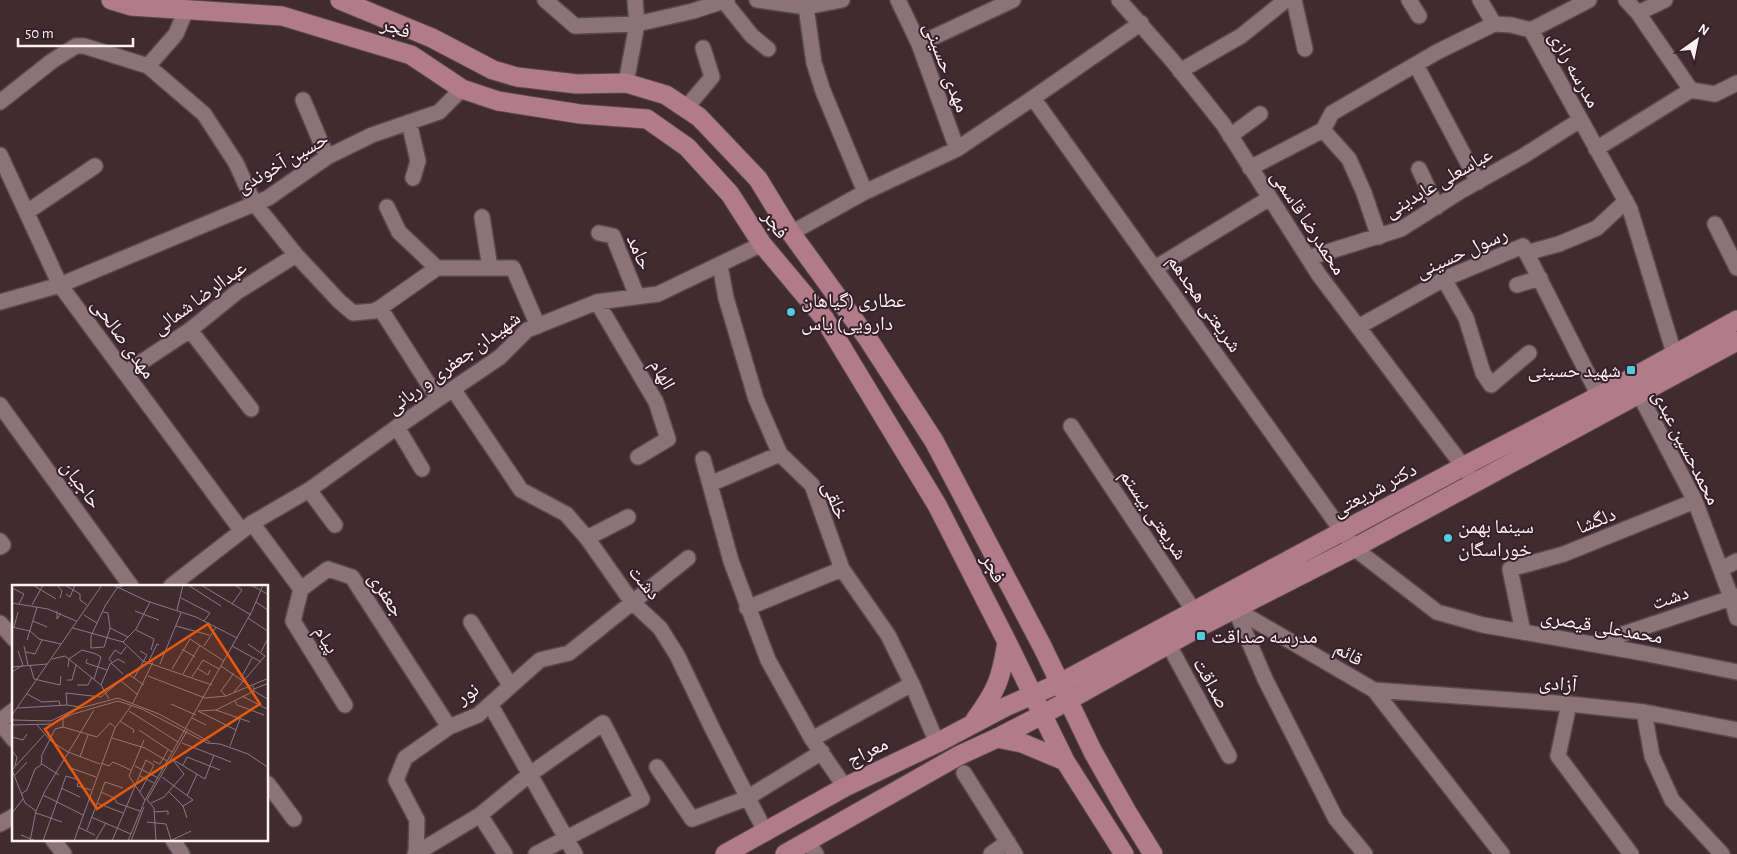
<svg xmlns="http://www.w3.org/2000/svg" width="1737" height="854" font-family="'Alegreya Sans','Noto Naskh Arabic',sans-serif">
<rect width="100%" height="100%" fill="#402b31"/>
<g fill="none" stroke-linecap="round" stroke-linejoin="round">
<defs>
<path id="minor" d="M545,0L575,26L637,24L693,11L727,0
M723,0L752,36L768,49
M757,0L806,7L842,0
M898,0L919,44L957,149
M1119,0L1171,59L1223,124L1319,275L1475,482
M1294,0L1305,49
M1409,0L1419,16
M1480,0L1494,24
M1626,0L1638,13L1691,90
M806,7L814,63L823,91L865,192
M1638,13L1665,0
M1531,30L1589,0
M919,44L1013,0
M1416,65L1478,182
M148,66L204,114L236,163L254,203L296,255L339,301L353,313L374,311L380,308L437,268H513L538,326
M1180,71L1241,36L1286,0
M626,83L637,24L635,0
M1033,98L1354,548L1437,612L1483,625L1523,632
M303,100L327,157
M0,102L52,61L76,46H84L148,66L176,34L186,10
M686,108L712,77L703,48
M409,122L418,161L413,178
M1323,130L1349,159L1364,193L1379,237
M1230,136L1260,114
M1596,149L1691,90L1715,94L1737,83
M0,155L60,285L241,530
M1250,168L1323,130L1332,113L1437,52L1494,24L1511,25L1531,30L1630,209L1677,363
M1419,169L1437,207
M387,207L399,232L437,268
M27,212L95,166
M482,217L490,268
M1715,224L1737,268
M599,233L613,236L637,296
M791,233L865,192L957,149L1033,98L1141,23
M1526,253L1559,244L1597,228L1626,201
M1308,258L1401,229L1461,191L1525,155L1580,120
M720,265L726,298L756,399L780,454L812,485L842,569L888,635L912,684L937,743
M1155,268L1270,198
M1444,279L1466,318L1483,373L1491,385L1529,353
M1517,285L1540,278
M0,302L60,285L268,198L327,157L372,135L439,112L462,89
M597,302L656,402L668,439L638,457
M380,308L438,399
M1358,327L1444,279L1523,246L1599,396L1605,404
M190,330L251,409
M125,373L190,330L237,292L296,255
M1634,384L1695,501L1731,597L1737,618
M453,389L521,490L566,514L587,538L632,602L660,628L677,655L713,730L766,833
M0,405L131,586
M1071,426L1200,620
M397,427L422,469
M703,459L731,561L768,660L812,739L845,787
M710,484L780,454
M309,490L335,525
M1695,501L1564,554L1510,569L1523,632L1643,653L1737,672
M252,523L301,589L328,569L352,577L449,727
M587,538L628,517
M0,541L3,545L0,547
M1721,569L1737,561
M171,586L252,523L309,490L397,427L500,357L527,330L597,302L658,294L762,244
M301,589L293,621L345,705
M747,608L842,569
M471,622L510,685
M0,623L14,639
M1164,636L1229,756
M1596,643L1737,596
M1374,690L1569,704L1644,712L1737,730
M490,704L575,854
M1569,704L1558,756L1631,854
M1644,712L1652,756L1672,800L1722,854
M0,721L14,710
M0,723L14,740
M812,739L912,684
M657,767L692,819L747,798L822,752
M964,773L1015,854
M268,784L294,819
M480,815L505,854
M0,824L14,816
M53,840L64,854
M173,840L182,854
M807,841L816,854
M415,854L480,815L530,774L603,723L642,799L536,854
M416,854L417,820L396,780L405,758L449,727L478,715L540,660L569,653L688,558
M991,854L1008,842
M1365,854L1336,819L1265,679L1235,609L1374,690L1502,854"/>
<path id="major" d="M111,0L131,6L282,16L411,55L462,89L498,101L580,114L647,119L687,147L730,194L762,244L824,318L937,505L1007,642L1065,761L1124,854
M340,0L432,38L493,70L517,77L577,84L626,83L666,95L699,117L758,179L791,233L868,339L934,441L1043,648L1093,752L1127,812L1153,854
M975,720C997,690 1001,679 1007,642
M997,738L1022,743L1065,761
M725,854L845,787L937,743L1005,707L1060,683L1464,466L1599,396L1737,320
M785,854L958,756L997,738L1042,715L1203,625L1354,548L1737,341"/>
</defs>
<use href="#minor" stroke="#5a484d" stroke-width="18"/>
<use href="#major" stroke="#5a484d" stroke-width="21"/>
<use href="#minor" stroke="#8c737a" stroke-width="15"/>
<use href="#major" stroke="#b17b8b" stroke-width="19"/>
</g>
<g fill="#54cade" stroke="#352127" stroke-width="2">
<circle cx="791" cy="312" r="5"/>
<rect x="1626" y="365" width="10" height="10" rx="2.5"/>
<circle cx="1448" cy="538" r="5"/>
<rect x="1196" y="631" width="10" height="10" rx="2.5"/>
</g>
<g text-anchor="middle" stroke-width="4" stroke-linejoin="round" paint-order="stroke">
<g font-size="20" fill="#feeff3" stroke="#352127">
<text transform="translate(396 27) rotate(18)" y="7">فجر</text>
<text transform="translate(947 67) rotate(69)" y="7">مهدی حسینی</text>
<text transform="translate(1575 69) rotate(61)" y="7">مدرسه رازی</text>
<text transform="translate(282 162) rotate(-30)" y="7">حسین آخوندی</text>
<text transform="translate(1438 182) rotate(-30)" y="7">عباسعلی عابدینی</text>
<text transform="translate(1309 222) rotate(57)" y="7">محمدرضا قاسمی</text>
<text transform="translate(776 224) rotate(55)" y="7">فجر</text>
<text transform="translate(640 252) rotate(66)" y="7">حامد</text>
<text transform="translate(1461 252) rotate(-24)" y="7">رسول حسینی</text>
<text transform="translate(199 297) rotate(-36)" y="7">عبدالرضا شمالی</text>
<text transform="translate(1205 303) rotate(55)" y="7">شریعتی هجدهم</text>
<text transform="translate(124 338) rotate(54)" y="7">مهدی صالحی</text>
<text transform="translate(453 362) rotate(-36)" y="7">شهیدان جعفری و ربانی</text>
<text transform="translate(663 374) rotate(61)" y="7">الهام</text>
<text transform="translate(1687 447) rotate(63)" y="7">محمدحسین عبدی</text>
<text transform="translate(82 484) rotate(54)" y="7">حاجیان</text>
<text transform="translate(1374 489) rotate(-28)" y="7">دکتر شریعتی</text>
<text transform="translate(836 500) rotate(68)" y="7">خلقی</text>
<text transform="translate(1154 514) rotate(56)" y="7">شریعتی بیستم</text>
<text transform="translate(1596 520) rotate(-22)" y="7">دلگشا</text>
<text transform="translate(994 568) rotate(63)" y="7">فجر</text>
<text transform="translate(645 582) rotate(50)" y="7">دشت</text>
<text transform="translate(387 594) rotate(57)" y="7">جعفری</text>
<text transform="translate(1670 597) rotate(-19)" y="7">دشت</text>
<text transform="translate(1602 626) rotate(10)" y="7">محمدعلی قیصری</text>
<text transform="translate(327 639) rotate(58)" y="7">پیام</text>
<text transform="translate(1349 653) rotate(30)" y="7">قائم</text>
<text transform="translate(1212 683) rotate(61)" y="7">صداقت</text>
<text transform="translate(1558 683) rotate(5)" y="7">آزادی</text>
<text transform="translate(467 693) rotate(-34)" y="7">نور</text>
<text transform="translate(867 751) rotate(-26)" y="7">معراج</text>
</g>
<g font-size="20" fill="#feeff3" stroke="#352127" text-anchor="start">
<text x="801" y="307">عطاری (گیاهان<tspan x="801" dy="23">دارویی) یاس</tspan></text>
<text x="1621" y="377" text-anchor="end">شهید حسینی</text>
<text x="1458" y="533">سینما بهمن<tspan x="1458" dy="23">خوراسگان</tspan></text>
<text x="1211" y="643">مدرسه صداقت</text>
</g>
</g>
<g transform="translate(12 585)">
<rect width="256" height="256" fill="#402b31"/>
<path fill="none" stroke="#8c797f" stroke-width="1" d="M21,0L44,14M45,0L50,6L48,13M53,0L68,9V15L75,20M101,0L135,16L184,32L225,53M176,0L209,21M189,0L239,30M239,0L257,10M0,3L12,9L7,19M54,9L58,12L63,0M169,13L198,28L192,36M244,17L257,26M0,18L36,24L64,36M220,19L230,5L223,0M20,20L31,0M165,25L171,0M45,26V34L49,28M123,26L147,35M91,27L96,28L98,43M72,30L85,38M236,33L257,47M21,36L35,42M164,41L197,50M0,42L18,46L27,54L49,59M2,42L6,27M61,43L111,57M124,45L142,54L139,65M15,55L25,22M111,57L131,76L200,100M111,57L124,44L138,17M12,61L16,80M192,61L204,42M220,61L249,77M79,63V51L93,21L105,3L113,0M79,63L92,62L98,43L116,52M170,64L183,72M14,67L23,69L30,55M249,67L257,51M40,74L53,71L89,100L97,114M75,74L74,78L95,85M137,76L145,59L147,60M100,77L97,74L103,65L109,69L114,62M99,78L111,89M148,79L169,28M18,80L22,94L48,100L49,91M209,81L238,101M0,82L35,79M56,82L57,74L70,65L84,69L89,72L82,94M185,83L196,90L198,85M160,84L178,54L212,76M0,87L11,80L6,66M222,88L209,106L214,111L257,93M171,89L188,60M136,91L193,113L214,111M180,92L191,75L207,84M122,93L135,70L128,66M229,93L240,73M55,95H60L64,80M109,96L126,110M65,100H76L80,92M89,100L98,79L106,74L113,78M241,101L242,106L257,115M242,104L257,98M222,107L253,71L236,59M15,109L30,117L47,116L48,120M230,111L257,125M223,116L225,120L252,130M121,118L141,77M159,119L184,130M55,120L54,108L89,112L116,89L132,100M6,123L55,120L69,122M204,125L242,106M117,126L166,157M0,130L90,0M180,133L194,140M1,135L39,136L61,125L106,113L147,129L198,157M108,136L122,145L121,148M0,140L40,139L61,129L106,116L130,124L195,158L208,159L236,169L257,183M25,140L39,156L56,167L88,179M51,142L85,152L98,138L103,142M127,145L160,167M224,145L186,126L204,125L238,137M0,152L11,155L15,149M100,153L133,163L155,176M132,155L117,191L133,215M170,158L219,177M218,161L228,134M0,166L5,172L3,181M29,172L43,144L51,142V134M68,172L76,150M160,174L193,194L202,170M141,176L148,179L156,165M89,178L97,181L101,177L119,185M30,179L47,190M171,180L175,172L208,185M123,181L146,193M56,182L84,192M23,184L29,180L30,172M2,191L15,177M128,191L142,198M150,192L181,215L171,221M49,203L68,212M89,207L102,213L105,218L128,226M157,207L171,221L175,233M9,209L15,205L23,184M31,210L71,230M175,211L185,189M135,215L142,223L144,256M135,215L175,146M85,218L111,228M139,218L152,212L172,189L160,174M24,226L13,218L0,185L32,150M142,227L156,226V230M0,228L11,214M24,228L50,237M79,232L119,249M135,237L154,239L159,255M66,242L83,250M75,245L93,197L111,203M9,250L24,256M18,256L24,226L33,206L82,125M31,256L54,191L67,195L65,201L79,205M62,256L103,143L119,121M83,256L94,238M100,256L134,175L142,180L128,207M116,256L133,215L240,26L251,0M119,256L132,222M158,256L179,246"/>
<path fill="#e8590c" fill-opacity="0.15" stroke="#e8590c" stroke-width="2.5" d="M196,39L248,119L85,224L33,144Z"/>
<rect width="256" height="256" fill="none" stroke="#feeff3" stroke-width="2.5"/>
</g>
<g transform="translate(1697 40) rotate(33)" stroke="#352127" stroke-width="4" paint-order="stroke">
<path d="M0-4L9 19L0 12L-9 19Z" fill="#feeff3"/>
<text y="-8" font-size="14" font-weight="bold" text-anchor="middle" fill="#feeff3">N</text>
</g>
<path d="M18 38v8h115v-8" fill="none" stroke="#feeff3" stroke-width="2.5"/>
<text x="25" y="38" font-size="15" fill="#feeff3" stroke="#352127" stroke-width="4" paint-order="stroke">50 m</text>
</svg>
